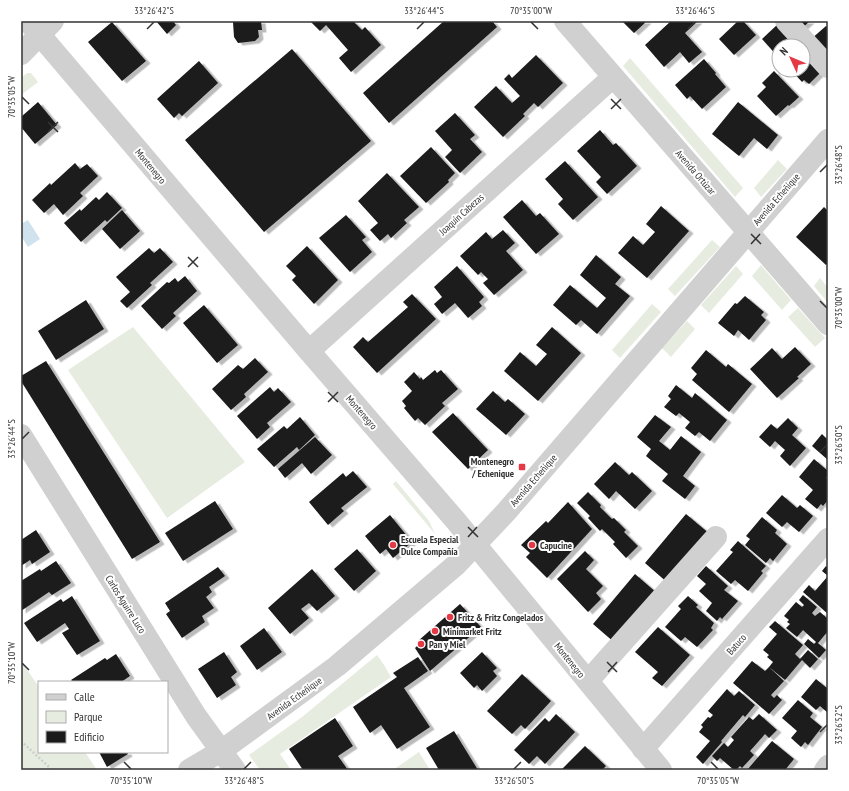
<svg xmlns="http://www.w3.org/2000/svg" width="849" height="791" font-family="'PT Sans Narrow',sans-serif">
<defs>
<filter id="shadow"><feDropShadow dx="4.5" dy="2.5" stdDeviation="0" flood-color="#0004"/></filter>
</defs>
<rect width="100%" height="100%" fill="#fff"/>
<path fill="#e6ecdf" d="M630,58L743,188L735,197L623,66Z
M27,73H31L38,82L21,95V78Z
M778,160L787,169L761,197L754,188Z
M712,240L720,247L675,296L668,289Z
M761,265L791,300L782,310L752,276Z
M736,266L743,274L709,313L701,305Z
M820,278L828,288V303L814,286Z
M652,304L661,312L620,358L612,350Z
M798,308L825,338L815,347L788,317Z
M687,321L695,329L671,357L662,348Z
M133,327L245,462L167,518L68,370Z
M396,481L429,521L435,534L393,484Z
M377,655L384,665L391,677L280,754L291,770H260L249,755L302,717Z
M21,661L39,687V752H85L97,770H21Z
M419,752L430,770H393Z"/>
<path fill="#cfe2ee" d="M28,220L40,239L28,247L21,236V224Z"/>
<path fill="#1a1a1a" filter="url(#shadow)" d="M156,21H173L176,25L167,34Z
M235,21H261L262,30H258L259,37L255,41L238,43L234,37L233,22Z
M310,21H353L362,30L365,27L381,45L351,72L339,58L348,50L326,25L320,31Z
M444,21H492L497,27L389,123L363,93Z
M622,21H647L634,33Z
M671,21H698L685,33L702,52L689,63L680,52L664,67L645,45Z
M738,21H743L756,35L734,55L719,39Z
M793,21H810L801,29Z
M112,22L146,61L122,81L88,42Z
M778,24L795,45L779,46V58L762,39Z
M826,26L828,28V58L810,40Z
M292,49L371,141L264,232L185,140Z
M803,54L820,73L809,84L804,80L802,82L791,70H803Z
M536,55L563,83L538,107L534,103L523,114L525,116L503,137L474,107L496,86L512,103L520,96L504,79L509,74L512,78Z
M704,59L716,73L715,74L726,87L702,109L690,96L687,99L675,85Z
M199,61L218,83L182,116L179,113L174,118L157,99Z
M774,71L799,97L789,106L788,105L776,116L757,96L766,87L762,83Z
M38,102L57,125L35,144L21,127V117Z
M738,102L778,135L767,149L754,138L739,156L712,134Z
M455,113L475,135L470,139L482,152L460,173L445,157L452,150L435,131Z
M600,130L613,145L616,143L637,166L607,194L596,182L601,177L577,151Z
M431,147L455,173L448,180L449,182L426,203L400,176Z
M565,161L598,197L573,220L558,204L563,199L545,179Z
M75,163L80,169L87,164L98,176L80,193L83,196L63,215L54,204L44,213L32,200L50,183L51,185Z
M387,173L419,207L404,220L407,223L391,238L388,234L380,241L370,230L378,223L358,201Z
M107,192L122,208L107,222L105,220L81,242L64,223L80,209L81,211L96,197L99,200Z
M522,200L536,216L540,213L559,234L536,254L503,217Z
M661,206L689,231L647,278L618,253L633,236L643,245L655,232L646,224Z
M824,207L828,211V263L826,265L796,237Z
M122,210L140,231L120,249L102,229Z
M346,215L366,237L362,240L372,252L350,272L319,238Z
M503,230L515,243L506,251L523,270L494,295L483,283L488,279L481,272L478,275L460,256L486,232L492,239Z
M307,246L338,280L314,304L292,280L296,276L286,266Z
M149,248L154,253L160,248L173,262L150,283L152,285L127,308L120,301L130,292L116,277Z
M596,255L621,277L615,284L630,296L597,334L581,320L576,325L553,305L570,285L597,308L606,298L580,275Z
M457,266L484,297L479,302L482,306L468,318L455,303L442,314L434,304L442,297L434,287Z
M185,276L197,291L173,313L176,316L162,329L141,306L167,282L169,283L175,278L178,282Z
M412,294L436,319L377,373L353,347L363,337L368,342L408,307L403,302Z
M745,296L764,312L761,315L766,320L749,340L738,330L734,336L718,323L735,303L737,304Z
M86,300L104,329L56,360L38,331Z
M204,305L238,345L217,363L183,323Z
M552,327L581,353L538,401L504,371L520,352L536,366L547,354L536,345Z
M795,347L811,364L797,377L799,378L777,398L750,369L772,348L782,359Z
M706,350L726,367L728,364L752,384L729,412L692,380L697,374L691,368Z
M255,358L268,372L244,394L246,397L231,410L212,389L238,365L243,369Z
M46,361L160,542L132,559L21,381V376Z
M435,370L437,373L441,370L458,389L442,403L445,406L425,425L418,418L415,421L404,408L406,406L402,401L412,391L404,382L414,372L420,379L421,377L423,380Z
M676,385L692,398L695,393L727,420L710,441L699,432L695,436L685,428L690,422L679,413L676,416L664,407L671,399L668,396Z
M270,387L274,392L278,388L291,402L267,423L270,427L257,439L237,416Z
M493,391L505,402L508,399L525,414L506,435L476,409Z
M453,413L488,450L468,469L432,432Z
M655,415L671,427L659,441L670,450L681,436L701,452L683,476L695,486L685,499L662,481L668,474L646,456L651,449L637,437Z
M300,417L315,435L299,450L297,447L274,467L257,449L284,426L287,429Z
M788,418L798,428L792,435L806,448L790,466L780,456L785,450L775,441L770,447L759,437L771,424L777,429Z
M822,434L827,439L828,437V460L812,446Z
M315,437L332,455L311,474L302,463L285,478L278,469Z
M814,459L828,471V476L826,478L828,479V500L823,506L821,504L817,509L805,499L813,490L799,477Z
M615,462L629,475L632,472L652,491L635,509L616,491L609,499L594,484Z
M353,471L367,487L341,508L344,511L328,525L309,502L343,473L346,477Z
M588,492L601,505L600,507L612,519L614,518L626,530L624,532L638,546L626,558L613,544L615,542L602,529L600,531L588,518L590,516L577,503Z
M782,495L797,508L800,505L813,516L799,532L787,522L782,527L766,513Z
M215,501L233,529L183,561L165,533Z
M568,502L592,529L547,578L526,557L530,553L521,545L546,521L548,523Z
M686,514L711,535L669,584L645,563Z
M390,515L412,542L393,558L386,549L380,554L365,536Z
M762,517L777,530L775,533L787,544L773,561L770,558L766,563L745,545L750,539L746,536Z
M36,530L50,552L32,564L30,560L21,566V540Z
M738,541L766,566L761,571L763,573L748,591L735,580L731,584L716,571L733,552L730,550Z
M357,549L376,571L354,591L334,569Z
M585,551L594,560L586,569L603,586L596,593L601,599L588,612L557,579Z
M56,561L71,583L52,595L49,592L21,611V581L40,569L41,571Z
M706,566L728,586L724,590L738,601L722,619L720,617L717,621L706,611L712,603L699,591L706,584L697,576Z
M826,566L828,568V614L803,592L809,585L815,591L828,576L822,571Z
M218,567L225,576L209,587L212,592L206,597L214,608L202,616L205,622L182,638L166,614L170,611L165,603Z
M312,569L335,596L317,611L309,603L301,609L309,618L290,634L268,608Z
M635,574L658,594L615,643L593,624Z
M803,595L817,607L812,613L815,616L820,612L828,619V631L818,643L826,650L819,658L804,644L808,639L814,644L816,642L803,630L797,637L786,628L790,624L787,622L789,620L784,616L796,602L802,607L804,605L799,600Z
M72,596L100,641L77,655L62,633L69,629L65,623L37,642L24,623L61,599L63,602Z
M688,596L698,605L696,607L714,623L711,628L713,630L697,647L685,637L681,641L665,627L681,609L678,606Z
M460,604L481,627L430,671L415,648L420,643L418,641Z
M775,621L803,645L795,654L800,659L808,650L818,659L810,668L802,660L785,680L769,667L773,662L767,657L769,655L763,650L777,634L769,627Z
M658,627L690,655L662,686L652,678L658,672L635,652Z
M264,628L282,652L257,670L240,646Z
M224,652L237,672L231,677L236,685L217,698L198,669Z
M482,652L497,668L493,671L497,676L482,691L477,685L474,688L460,673Z
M116,654L130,676L121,682H73L71,680L105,658L107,660Z
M418,657L428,671L404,688L430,727L397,749L381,725L370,733L353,707L397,677L393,673Z
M752,661L765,671L769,667L784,681L771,695L774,698L777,695L782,700L769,714L733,683Z
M522,674L551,701L525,729L521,725L512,734L487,711Z
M816,679L828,689V713L820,706L816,710L801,697Z
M727,689L734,696L739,691L755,705L745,717L743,715L721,741L722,742L703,764L696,757L710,741L699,732L703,727L701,725L708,717L710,718L713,715L708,711Z
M798,700L813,713L810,717L822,727L808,745L805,742L801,747L791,738L797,731L782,718Z
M556,714L575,732L545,764L537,756L529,764L514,750L545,718L549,722Z
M759,714L777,730L769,738L765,734L750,751L754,755L742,768L740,766L736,770H734L720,758L717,761L712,756L724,743L728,747L734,740L731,737L749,717L753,720Z
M335,718L353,746L338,756L348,770H303L289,749Z
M454,731L478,770H439L426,748Z
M772,741L794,759L785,770H747Z
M585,746L606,766L602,770H561Z
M99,752H127L128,754L107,767Z"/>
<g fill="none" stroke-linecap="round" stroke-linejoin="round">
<path stroke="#cdcdcd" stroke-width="2.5" stroke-dasharray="2 2" stroke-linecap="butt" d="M21,741L49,767L51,770"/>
<path stroke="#d0d0d0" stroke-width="22" d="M565,21L828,324
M786,21L828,67
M21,54L53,21
M309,351L613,77
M21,435L196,716L235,770
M588,681L716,537
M643,749L828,539
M825,770L828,766"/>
<path stroke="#d0d0d0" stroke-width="22" d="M28,21L309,351L456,521L661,770
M189,770L221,751L337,666L457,564L506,512L828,140"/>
</g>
<path fill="none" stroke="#333" stroke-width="1.5" d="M531,22L538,29M147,29L154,22M417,29L424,22M688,29L695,22M22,97L29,104M611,99L621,109M611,109L621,99M48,122L58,132M48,132L58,122M820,172L827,165M751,234L761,244M751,244L760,234M188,257L198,267M188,267L198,257M820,301L827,308M328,392L338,402M328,402L338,392M22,439L29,432M820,452L827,445M468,527L478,537M468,537L477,527M607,662L617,672M22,663L29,670M608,672L617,662M820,732L827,725M124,762L131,769M711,762L718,769M244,769L251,762M514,769L521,762"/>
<g fill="#e63946" stroke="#fff" stroke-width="1.5">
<rect x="518" y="463" width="8" height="8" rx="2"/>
<circle cx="393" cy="545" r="4"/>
<circle cx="532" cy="545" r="4"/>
<circle cx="450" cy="617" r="4"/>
<circle cx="435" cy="631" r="4"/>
<circle cx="421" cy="644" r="4"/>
</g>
<g text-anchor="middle" stroke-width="4" stroke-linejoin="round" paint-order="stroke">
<g font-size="10" fill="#333" stroke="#fff">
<text transform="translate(151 166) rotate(50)" y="4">Montenegro</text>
<text transform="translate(696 172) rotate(49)" y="4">Avenida Ortúzar</text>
<text transform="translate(776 199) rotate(-49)" y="4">Avenida Echeñique</text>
<text transform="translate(461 214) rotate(-42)" y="4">Joaquín Cabezas</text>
<text transform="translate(362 412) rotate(49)" y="4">Montenegro</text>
<text transform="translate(533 480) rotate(-49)" y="4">Avenida Echeñique</text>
<text transform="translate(126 604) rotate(58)" y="4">Carlos Aguirre Luco</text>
<text transform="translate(736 644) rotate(-49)" y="4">Batuco</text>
<text transform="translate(570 660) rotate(51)" y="4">Montenegro</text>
<text transform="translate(294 698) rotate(-36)" y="4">Avenida Echeñique</text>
</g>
<g font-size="10" font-weight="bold" fill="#333" stroke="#fff" text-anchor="start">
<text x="514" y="465" text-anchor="end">Montenegro<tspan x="514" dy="12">/ Echenique</tspan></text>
<text x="401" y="543">Escuela Especial<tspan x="401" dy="12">Dulce Compañía</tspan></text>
<text x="540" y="549">Capucine</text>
<text x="458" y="621">Fritz &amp; Fritz Congelados</text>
<text x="443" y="635">Minimarket Fritz</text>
<text x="429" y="648">Pan y Miel</text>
</g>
</g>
<rect width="849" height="791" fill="none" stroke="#ffffff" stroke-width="44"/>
<rect x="38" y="681" width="130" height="72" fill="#ffffff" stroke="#adadad"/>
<rect x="46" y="694" width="20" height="6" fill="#d0d0d0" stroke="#adadad"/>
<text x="74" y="701" font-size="12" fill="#333333">Calle</text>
<rect x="46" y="711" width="20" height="12" fill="#e6ecdf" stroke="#adadad"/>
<text x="74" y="721" font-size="12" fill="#333333">Parque</text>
<rect x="46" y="731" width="20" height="12" fill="#1a1a1a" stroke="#adadad"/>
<text x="74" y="741" font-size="12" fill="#333333">Edificio</text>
<g transform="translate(791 58) rotate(314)"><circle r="19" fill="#ffffff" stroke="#adadad"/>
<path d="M0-3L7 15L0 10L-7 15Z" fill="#e63946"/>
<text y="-6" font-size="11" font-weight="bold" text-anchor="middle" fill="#333333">N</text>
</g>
<rect x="22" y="22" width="805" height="747" fill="none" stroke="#333" stroke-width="1.5"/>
<g font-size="10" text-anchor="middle" fill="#333">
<text x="154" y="14">33°26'42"S</text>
<text x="424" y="14">33°26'44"S</text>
<text x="531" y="14">70°35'00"W</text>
<text x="695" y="14">33°26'46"S</text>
<text transform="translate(11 97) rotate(-90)" y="4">70°35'05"W</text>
<text transform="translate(838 165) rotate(-90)" y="4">33°26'48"S</text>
<text transform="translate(838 308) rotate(-90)" y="4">70°35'00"W</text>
<text transform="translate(11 439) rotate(-90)" y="4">33°26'44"S</text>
<text transform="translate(838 445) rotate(-90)" y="4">33°26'50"S</text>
<text transform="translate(11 663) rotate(-90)" y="4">70°35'10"W</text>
<text transform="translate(838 725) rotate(-90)" y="4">33°26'52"S</text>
<text x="131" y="784">70°35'10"W</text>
<text x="244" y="784">33°26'48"S</text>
<text x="514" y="784">33°26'50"S</text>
<text x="718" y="784">70°35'05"W</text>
</g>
</svg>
